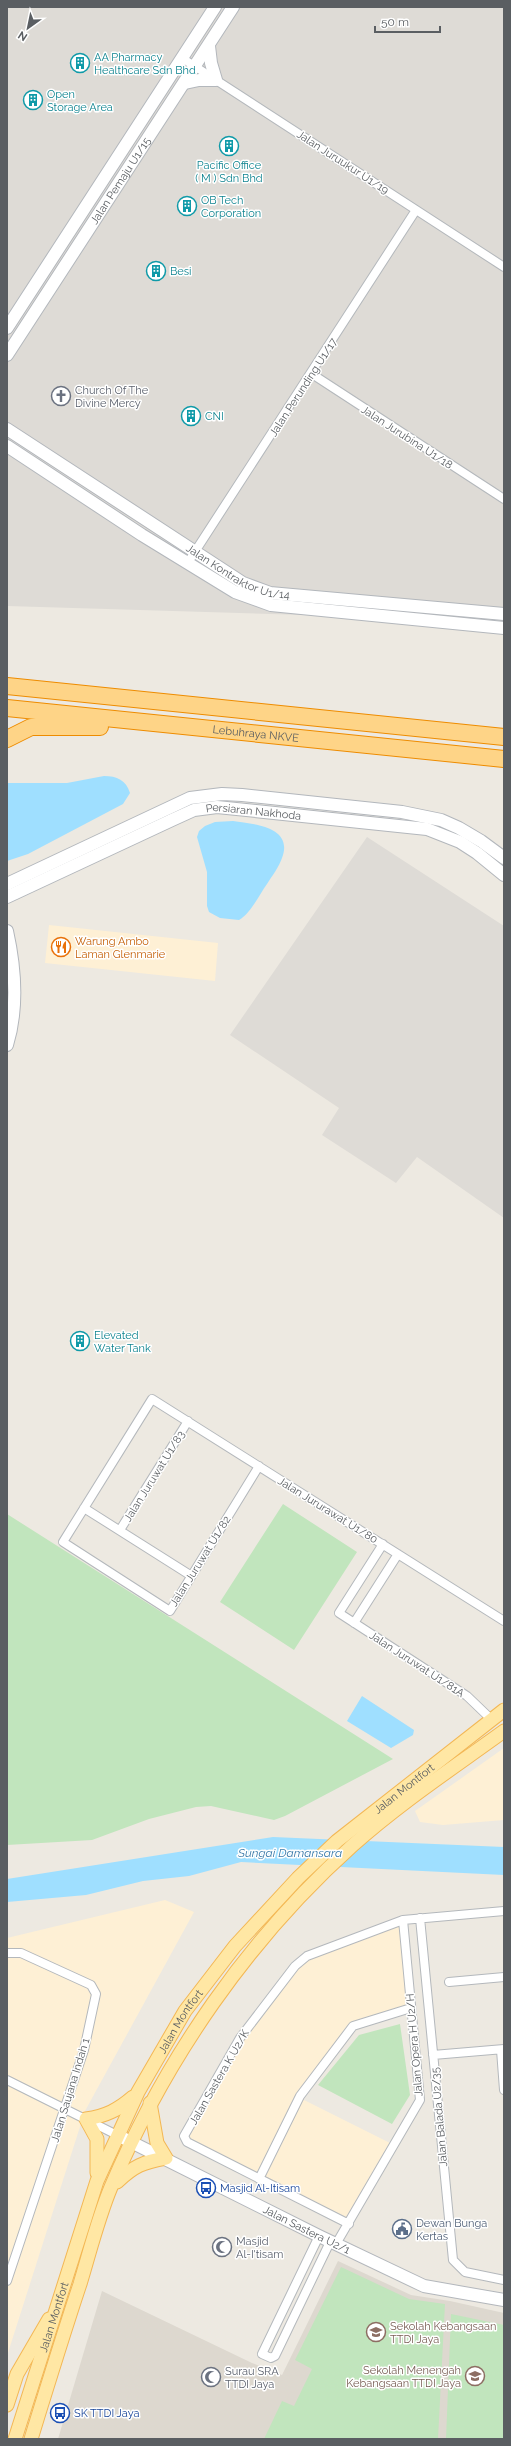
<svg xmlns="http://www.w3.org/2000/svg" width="511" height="2446" font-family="Raleway,sans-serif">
<rect width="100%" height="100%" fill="#ede9e1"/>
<path fill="#fef0d5" d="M49,925L218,943L215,981L45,963Z
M504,1748V1820L443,1825L420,1822L415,1811Z
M165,1900L194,1912L85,2111L7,2356V1938Z
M400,1924L408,2005L350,2024L296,2096L392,2144L347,2219L188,2139L241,2042L296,1970L311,1957Z"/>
<path fill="#dedbd6" d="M7,7H504V621L7,606Z
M367,837L504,926V1218L417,1157L396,1183L322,1135L339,1108L230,1035Z"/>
<path fill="#ddd8cf" d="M338,2261L411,2295L450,2301L504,2313V2439H58L102,2291L252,2363L282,2375Z"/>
<path fill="#c1e5bd" d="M283,1504L357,1552L294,1650L220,1602Z
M7,1514L393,1759L285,1816L274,1820L211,1806L196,1807L149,1819L92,1840L7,1845Z
M400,2024L410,2095L392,2124L318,2085L359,2035Z
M341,2267L409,2299L445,2304L438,2439H264L282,2401L294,2406L312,2369L295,2360Z
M451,2314L504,2325V2439H446Z"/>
<path fill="#9fdfff" d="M104,776C117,776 126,780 130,793L123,804L28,854L7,861V783H67Z
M233,821C253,824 294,826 282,858C279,867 272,876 267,884C259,895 251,913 239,920L220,918L209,912L207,906V872L197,837L199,831L205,826L215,822Z
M362,1696L414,1730L413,1735L391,1748L347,1721Z
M273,1837L504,1847V1875L241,1862L189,1876L143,1881L86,1895L7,1902V1879Z"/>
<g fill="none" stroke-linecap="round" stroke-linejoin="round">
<defs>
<path id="street" d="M182,58L504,267
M312,374L504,499
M187,564L416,210
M259,1466L170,1611L63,1542L152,1399L504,1621
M84,1508L190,1575
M120,1530L188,1421
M383,1544L339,1613L467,1696L492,1720
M354,1623L398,1554
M420,1918L453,2260L465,2272L504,2280
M7,1953H21L91,1985L96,1994L84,2050L7,2281
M449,1982L504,1977
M501,2050L504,2090
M433,2055L504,2049
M7,2080L117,2135
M259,2179L300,2096L353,2026L411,2008
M349,2224L187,2142L184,2136L240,2038L295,1966L307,1956L403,1920L504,1911
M319,2236L262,2354L271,2358L275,2356L330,2242
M336,2244L420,2100L403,1920"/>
<g id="secondary">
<path d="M185,83L199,80H216L211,63L209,46"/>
<path d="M7,328L215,7"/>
<path id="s1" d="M7,355L233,7"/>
<path id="s2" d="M7,429L243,583L270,593L504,614"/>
<path d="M7,446L142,535L235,592L271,605L504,628"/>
<path d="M7,884L190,798L222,794L242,795L402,812L441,820L459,828L481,841L504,858"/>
<path id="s3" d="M7,897L172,820L194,810L217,807L427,829L460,842L477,853L504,875"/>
<path d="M7,931C15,967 18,1009 7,1045"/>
<path id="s4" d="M117,2135L319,2236L424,2286L504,2300"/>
</g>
<g id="primary">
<path d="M97,2173V2139L86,2119C106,2116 118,2110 133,2097"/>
<path d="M117,2182C134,2166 143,2162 166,2158L157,2143L150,2103"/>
<path d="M7,2405L17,2374L49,2319"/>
<path id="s5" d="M15,2439L97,2181L138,2092L185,2011L235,1946L298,1878L337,1841L504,1710"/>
<path d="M31,2439C47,2387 63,2335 80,2284C90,2251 98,2218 111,2187C166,2058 248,1939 353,1845C400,1803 453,1768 504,1731"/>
</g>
<g id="highway">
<path d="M7,686L504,737"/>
<path id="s6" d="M7,708L504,759"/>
<path d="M7,739L31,727H100"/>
</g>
</defs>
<use href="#street" stroke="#b4b8bc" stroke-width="10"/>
<use href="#secondary" stroke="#b3b7bc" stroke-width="14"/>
<use href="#primary" stroke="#f3b754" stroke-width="15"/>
<use href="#highway" stroke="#ee8c00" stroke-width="18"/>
<use href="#street" stroke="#fff" stroke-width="8"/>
<use href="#secondary" stroke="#fff" stroke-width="12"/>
<use href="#primary" stroke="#ffe7a4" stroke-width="13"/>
<use href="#highway" stroke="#fed487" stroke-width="16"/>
</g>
<defs>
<symbol id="building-ring" viewBox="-11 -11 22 22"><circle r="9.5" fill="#fff" stroke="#0f9aa8" stroke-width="1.5"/><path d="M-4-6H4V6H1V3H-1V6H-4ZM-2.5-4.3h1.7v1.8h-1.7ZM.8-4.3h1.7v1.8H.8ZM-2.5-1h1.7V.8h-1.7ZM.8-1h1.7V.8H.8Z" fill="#0f9aa8"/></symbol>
<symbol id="church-ring" viewBox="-11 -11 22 22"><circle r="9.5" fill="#fff" stroke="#6b7280" stroke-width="1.5"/><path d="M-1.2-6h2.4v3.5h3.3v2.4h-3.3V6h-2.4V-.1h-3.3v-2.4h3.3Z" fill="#6b7280"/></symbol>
<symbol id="restaurant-ring" viewBox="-11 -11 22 22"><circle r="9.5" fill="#fff" stroke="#e8710a" stroke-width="1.5"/><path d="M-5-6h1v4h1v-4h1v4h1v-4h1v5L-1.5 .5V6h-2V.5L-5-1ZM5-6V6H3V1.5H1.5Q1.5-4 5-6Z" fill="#e8710a"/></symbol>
<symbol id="bus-ring" viewBox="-11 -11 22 22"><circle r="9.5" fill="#fff" stroke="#1a4fb4" stroke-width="1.5"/><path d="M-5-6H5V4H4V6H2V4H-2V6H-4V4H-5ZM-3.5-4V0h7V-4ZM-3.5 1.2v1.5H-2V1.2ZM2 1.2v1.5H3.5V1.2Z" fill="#1a4fb4"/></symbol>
<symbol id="civic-ring" viewBox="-11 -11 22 22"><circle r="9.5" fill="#fff" stroke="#5c6f8a" stroke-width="1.5"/><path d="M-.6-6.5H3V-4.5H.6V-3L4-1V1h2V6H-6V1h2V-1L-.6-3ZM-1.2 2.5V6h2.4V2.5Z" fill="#5c6f8a"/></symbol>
<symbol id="mosque-ring" viewBox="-11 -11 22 22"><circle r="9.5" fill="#fff" stroke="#6b7280" stroke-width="1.5"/><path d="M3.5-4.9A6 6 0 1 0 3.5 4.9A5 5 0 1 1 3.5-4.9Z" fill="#6b7280"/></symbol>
<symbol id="school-ring" viewBox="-11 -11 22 22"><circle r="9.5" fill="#fff" stroke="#8d6e63" stroke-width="1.5"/><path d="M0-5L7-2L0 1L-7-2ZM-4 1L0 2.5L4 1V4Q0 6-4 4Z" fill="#8d6e63"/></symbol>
</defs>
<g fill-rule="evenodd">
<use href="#building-ring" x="69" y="52" width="22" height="22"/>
<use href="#building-ring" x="22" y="89" width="22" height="22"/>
<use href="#building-ring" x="218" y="135" width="22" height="22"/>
<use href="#building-ring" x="176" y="195" width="22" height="22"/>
<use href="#building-ring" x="145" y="260" width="22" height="22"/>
<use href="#church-ring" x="50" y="385" width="22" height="22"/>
<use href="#building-ring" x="180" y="405" width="22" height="22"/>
<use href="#restaurant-ring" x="50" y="936" width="22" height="22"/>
<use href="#building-ring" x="69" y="1330" width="22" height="22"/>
<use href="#bus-ring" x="195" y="2177" width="22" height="22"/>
<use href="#civic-ring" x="391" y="2218" width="22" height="22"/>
<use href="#mosque-ring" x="211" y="2236" width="22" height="22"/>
<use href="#school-ring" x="365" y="2321" width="22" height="22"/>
<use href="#school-ring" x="464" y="2365" width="22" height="22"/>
<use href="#mosque-ring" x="200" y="2366" width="22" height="22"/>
<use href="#bus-ring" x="49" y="2402" width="22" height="22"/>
</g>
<g text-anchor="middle" stroke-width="3" stroke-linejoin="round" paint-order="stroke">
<g font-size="11" fill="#0d838f" stroke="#fff" text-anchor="start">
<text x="94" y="61">AA Pharmacy<tspan x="94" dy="13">Healthcare Sdn Bhd</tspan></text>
<text x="47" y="98">Open<tspan x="47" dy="13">Storage Area</tspan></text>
<text x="229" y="169" text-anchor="middle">Pacific Office<tspan x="229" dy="13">( M ) Sdn Bhd</tspan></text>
<text x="201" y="204">OB Tech<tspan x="201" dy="13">Corporation</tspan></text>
<text x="170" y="275">Besi</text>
<text x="205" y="420">CNI</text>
<text x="94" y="1339">Elevated<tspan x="94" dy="13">Water Tank</tspan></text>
</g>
<g font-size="11" fill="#5a5e62" stroke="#fff">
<text transform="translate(343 162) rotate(33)" y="4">Jalan Juruukur U1/19</text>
<text dy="4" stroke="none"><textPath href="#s1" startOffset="208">Jalan Pemaju U1/15</textPath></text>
<text transform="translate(303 387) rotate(-57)" y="4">Jalan Perunding U1/17</text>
<text transform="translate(407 437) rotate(33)" y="4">Jalan Jurubina U1/18</text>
<text dy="4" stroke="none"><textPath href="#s2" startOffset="273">Jalan Kontraktor U1/14</textPath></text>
<text dy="4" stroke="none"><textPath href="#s6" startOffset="250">Lebuhraya NKVE</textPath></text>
<text dy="4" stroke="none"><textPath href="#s3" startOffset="266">Persiaran Nakhoda</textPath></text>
<text transform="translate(154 1476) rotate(-58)" y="4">Jalan Juruwat U1/83</text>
<text transform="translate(328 1510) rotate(32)" y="4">Jalan Jururawat U1/80</text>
<text transform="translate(200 1561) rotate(-58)" y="4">Jalan Juruwat U1/82</text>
<text transform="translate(417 1664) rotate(33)" y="4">Jalan Juruwat U1/81A</text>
<text dy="4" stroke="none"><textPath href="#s5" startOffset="776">Jalan Montfort</textPath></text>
<text dy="4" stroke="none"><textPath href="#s5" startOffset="451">Jalan Montfort</textPath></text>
<text transform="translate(414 2045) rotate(-95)" y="4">Jalan Opera H U2/H</text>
<text transform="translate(219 2077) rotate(-60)" y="4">Jalan Sastera K U2/K</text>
<text transform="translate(70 2090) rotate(-73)" y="4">Jalan Saujana Indah 1</text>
<text transform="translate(439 2117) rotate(-95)" y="4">Jalan Balada U2/35</text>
<text dy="4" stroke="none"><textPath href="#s4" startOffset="212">Jalan Sastera U2/1</textPath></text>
<text dy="4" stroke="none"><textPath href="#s5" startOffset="128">Jalan Montfort</textPath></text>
</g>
<g font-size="11" fill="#5b616d" stroke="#fff" text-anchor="start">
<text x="75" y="394">Church Of The<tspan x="75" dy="13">Divine Mercy</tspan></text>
<text x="236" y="2245">Masjid<tspan x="236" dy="13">Al-I'tisam</tspan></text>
<text x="225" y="2375">Surau SRA<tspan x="225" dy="13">TTDI Jaya</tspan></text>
</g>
<g font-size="11" fill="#c56008" stroke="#fff" text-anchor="start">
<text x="75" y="945">Warung Ambo<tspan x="75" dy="13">Laman Glenmarie</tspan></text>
</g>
<g font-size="11" fill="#164399" stroke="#fff" text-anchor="start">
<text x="220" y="2192">Masjid Al-Itisam</text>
<text x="74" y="2417">SK TTDI Jaya</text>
</g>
<g font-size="11" fill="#4e5e75" stroke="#fff" text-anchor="start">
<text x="416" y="2227">Dewan Bunga<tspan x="416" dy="13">Kertas</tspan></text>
</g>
<g font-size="11" fill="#785e54" stroke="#fff" text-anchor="start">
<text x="390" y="2330">Sekolah Kebangsaan<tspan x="390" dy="13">TTDI Jaya</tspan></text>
<text x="461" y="2374" text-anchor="end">Sekolah Menengah<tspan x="461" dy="13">Kebangsaan TTDI Jaya</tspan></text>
</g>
<g font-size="12" font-style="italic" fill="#397aa9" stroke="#fff">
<text x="290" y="1857">Sungai Damansara</text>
</g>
</g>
<rect width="511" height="2446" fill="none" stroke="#5a5e62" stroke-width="16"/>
<g transform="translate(28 28) rotate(213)" stroke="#ffffff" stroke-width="3" paint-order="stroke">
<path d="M0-3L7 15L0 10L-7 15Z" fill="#5a5e62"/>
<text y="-6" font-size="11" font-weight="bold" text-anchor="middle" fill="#5a5e62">N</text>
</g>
<path d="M375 26v6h65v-6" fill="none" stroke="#5a5e62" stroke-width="2"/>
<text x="381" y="26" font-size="12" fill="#5a5e62" stroke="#ffffff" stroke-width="3" paint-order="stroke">50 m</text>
</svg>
